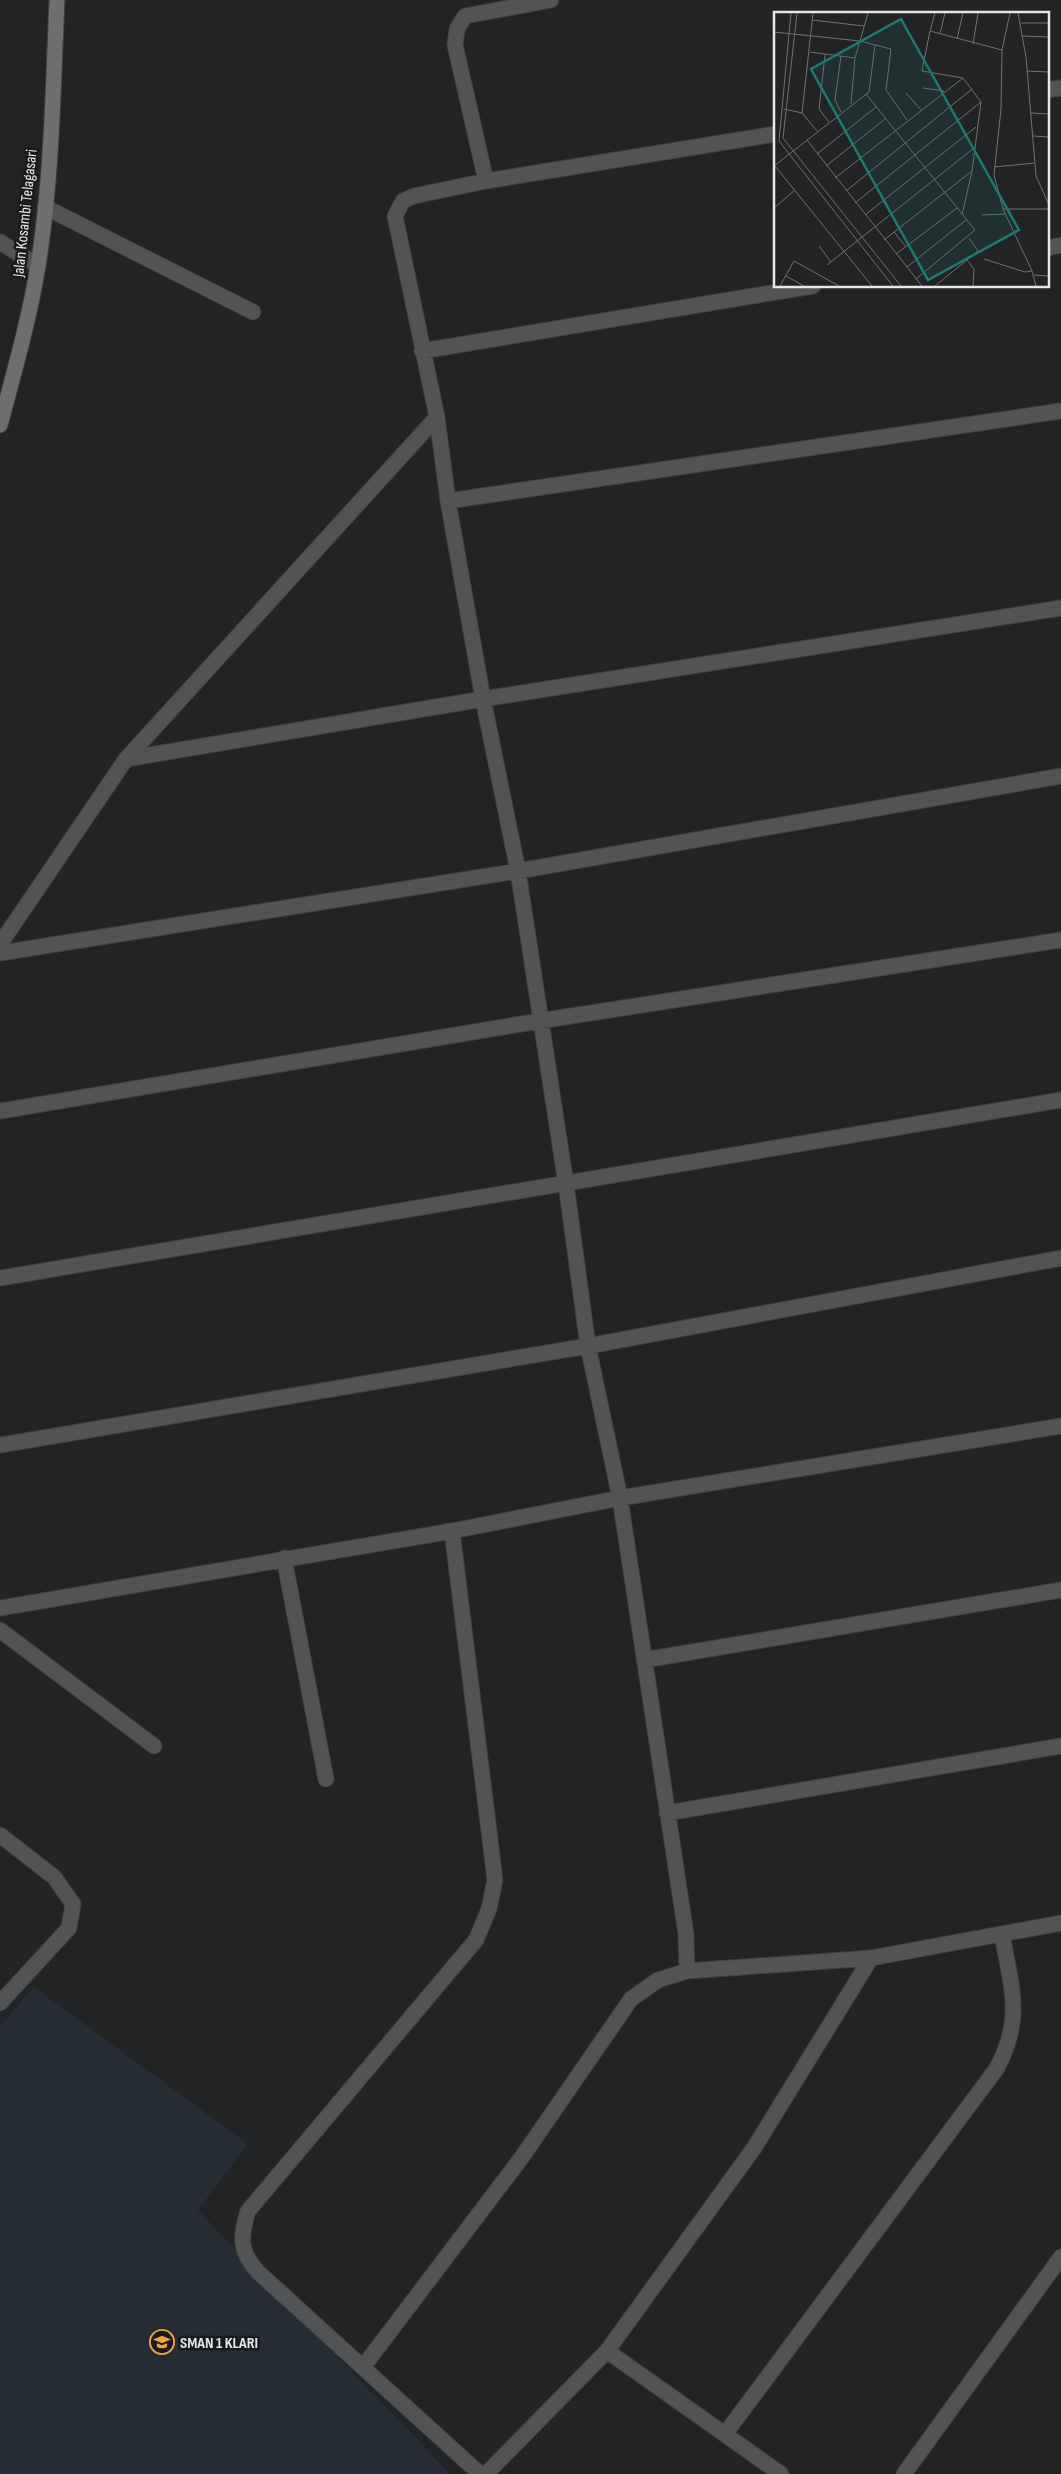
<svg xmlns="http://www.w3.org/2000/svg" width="1061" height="2474" font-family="'Sofia Sans Condensed',sans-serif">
<rect width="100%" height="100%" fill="#212325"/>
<path fill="#252c33" d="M34,1987L248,2144L198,2210L450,2474H0V2026Z"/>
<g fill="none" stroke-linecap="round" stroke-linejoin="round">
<defs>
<path id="minor" d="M1047,90L1061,88
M486,181L455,45L457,29L465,16L551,0
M45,207L253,312
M0,242L38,266
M1047,248L1061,245
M422,351L813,286
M448,501L1061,411
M126,759L483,699L1061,608
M0,944L126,759L437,417
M0,953L518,871L1061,776
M0,1111L539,1021L1061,940
M0,1278L1061,1100
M0,1445L588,1346L1061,1258
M452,1531L495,1880L489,1909L476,1940L248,2211C240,2237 239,2251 258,2272L480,2474
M284,1558L326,1779
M0,1608L452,1531L620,1498L1061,1426
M0,1630L154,1746
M644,1660L1061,1590
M667,1813L1061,1746
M0,1835L54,1877L73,1904L69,1928L0,2003
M687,1971L686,1934L620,1498L588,1346L566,1184L518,871L483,699L448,501L437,417L395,216L403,201L414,196L486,181L775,134
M607,2351L781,2474
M363,2367L522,2157L631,1999L658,1980L687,1971L871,1958L1061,1923
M725,2434L997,2068C1024,2017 1011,1987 1002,1934
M486,2474L607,2351L754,2148L871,1958
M904,2474L1061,2257"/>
<path id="secondary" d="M0,425C14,373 29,320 38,266C52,179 53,88 57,0"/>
</defs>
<use href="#minor" stroke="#3c3e40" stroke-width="17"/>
<use href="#secondary" stroke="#3c3e40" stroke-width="17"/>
<use href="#minor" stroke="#525354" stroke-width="15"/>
<use href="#secondary" stroke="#6c6e70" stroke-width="15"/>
</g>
<defs>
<symbol id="school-ring" viewBox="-11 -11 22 22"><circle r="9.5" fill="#181a1c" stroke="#f1a540" stroke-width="1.5"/><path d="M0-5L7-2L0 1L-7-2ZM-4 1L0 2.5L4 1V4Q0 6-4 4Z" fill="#f1a540"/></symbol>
</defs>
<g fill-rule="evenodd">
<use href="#school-ring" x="148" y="2328" width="28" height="28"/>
</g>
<g text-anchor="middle" stroke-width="5" stroke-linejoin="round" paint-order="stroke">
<g font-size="16" fill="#e5e7e8" stroke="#181a1c">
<text transform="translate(24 213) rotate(-84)" y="6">Jalan Kosambi Telagasari</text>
</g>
<g font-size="16" font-weight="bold" fill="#e5e7e8" stroke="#181a1c" text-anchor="start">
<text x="180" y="2348">SMAN 1 KLARI</text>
</g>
</g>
<g transform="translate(774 12)">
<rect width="275" height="275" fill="#212325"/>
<path fill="none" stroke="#6f7173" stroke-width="1" d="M17,1L5,129L119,274M23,1L9,126L127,274M39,1L28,101L43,119M161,1L156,19L228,38M236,1L228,38L227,97L220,163L229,197L258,259L262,274M244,1L252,45L262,164L275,193M38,8L90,14M247,11H275M156,19L148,59L189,66L207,90L198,159L188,203M0,20L86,29L117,37L112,78L133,108M166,22L171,1M248,24L275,25M183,27L189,1M199,32L204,1M36,40L81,46M51,43L45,97L55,110M67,44L61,88L67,100M253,59L275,60M149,76L170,79M132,81L147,98M92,82L201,218L142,267M77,92L81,46L94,1M10,97L28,101M257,101L275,102M259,124L275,125M33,128L148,274M43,142L102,95M0,154L95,80L101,33M1,154L98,274M52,154L111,107M220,155L261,151M61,166L189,66M72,179L198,77M81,191L207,90M0,196L21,178M229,197H275M91,203L202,115M208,203L231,202M120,220L132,235M110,228L198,159M45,234L57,250M122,242L183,196M210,247L251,260L258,259M193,248L200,257L199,274M53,253L200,136M133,255L192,208M260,263L275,264M12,264L30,274M6,274L20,249L65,274M161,274L204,239L195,226"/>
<path fill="#1a7c74" fill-opacity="0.15" stroke="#1a7c74" stroke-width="2.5" d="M127,7L245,218L154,268L37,57Z"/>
<rect width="275" height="275" fill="none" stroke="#e5e7e8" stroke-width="2.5"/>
</g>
</svg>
